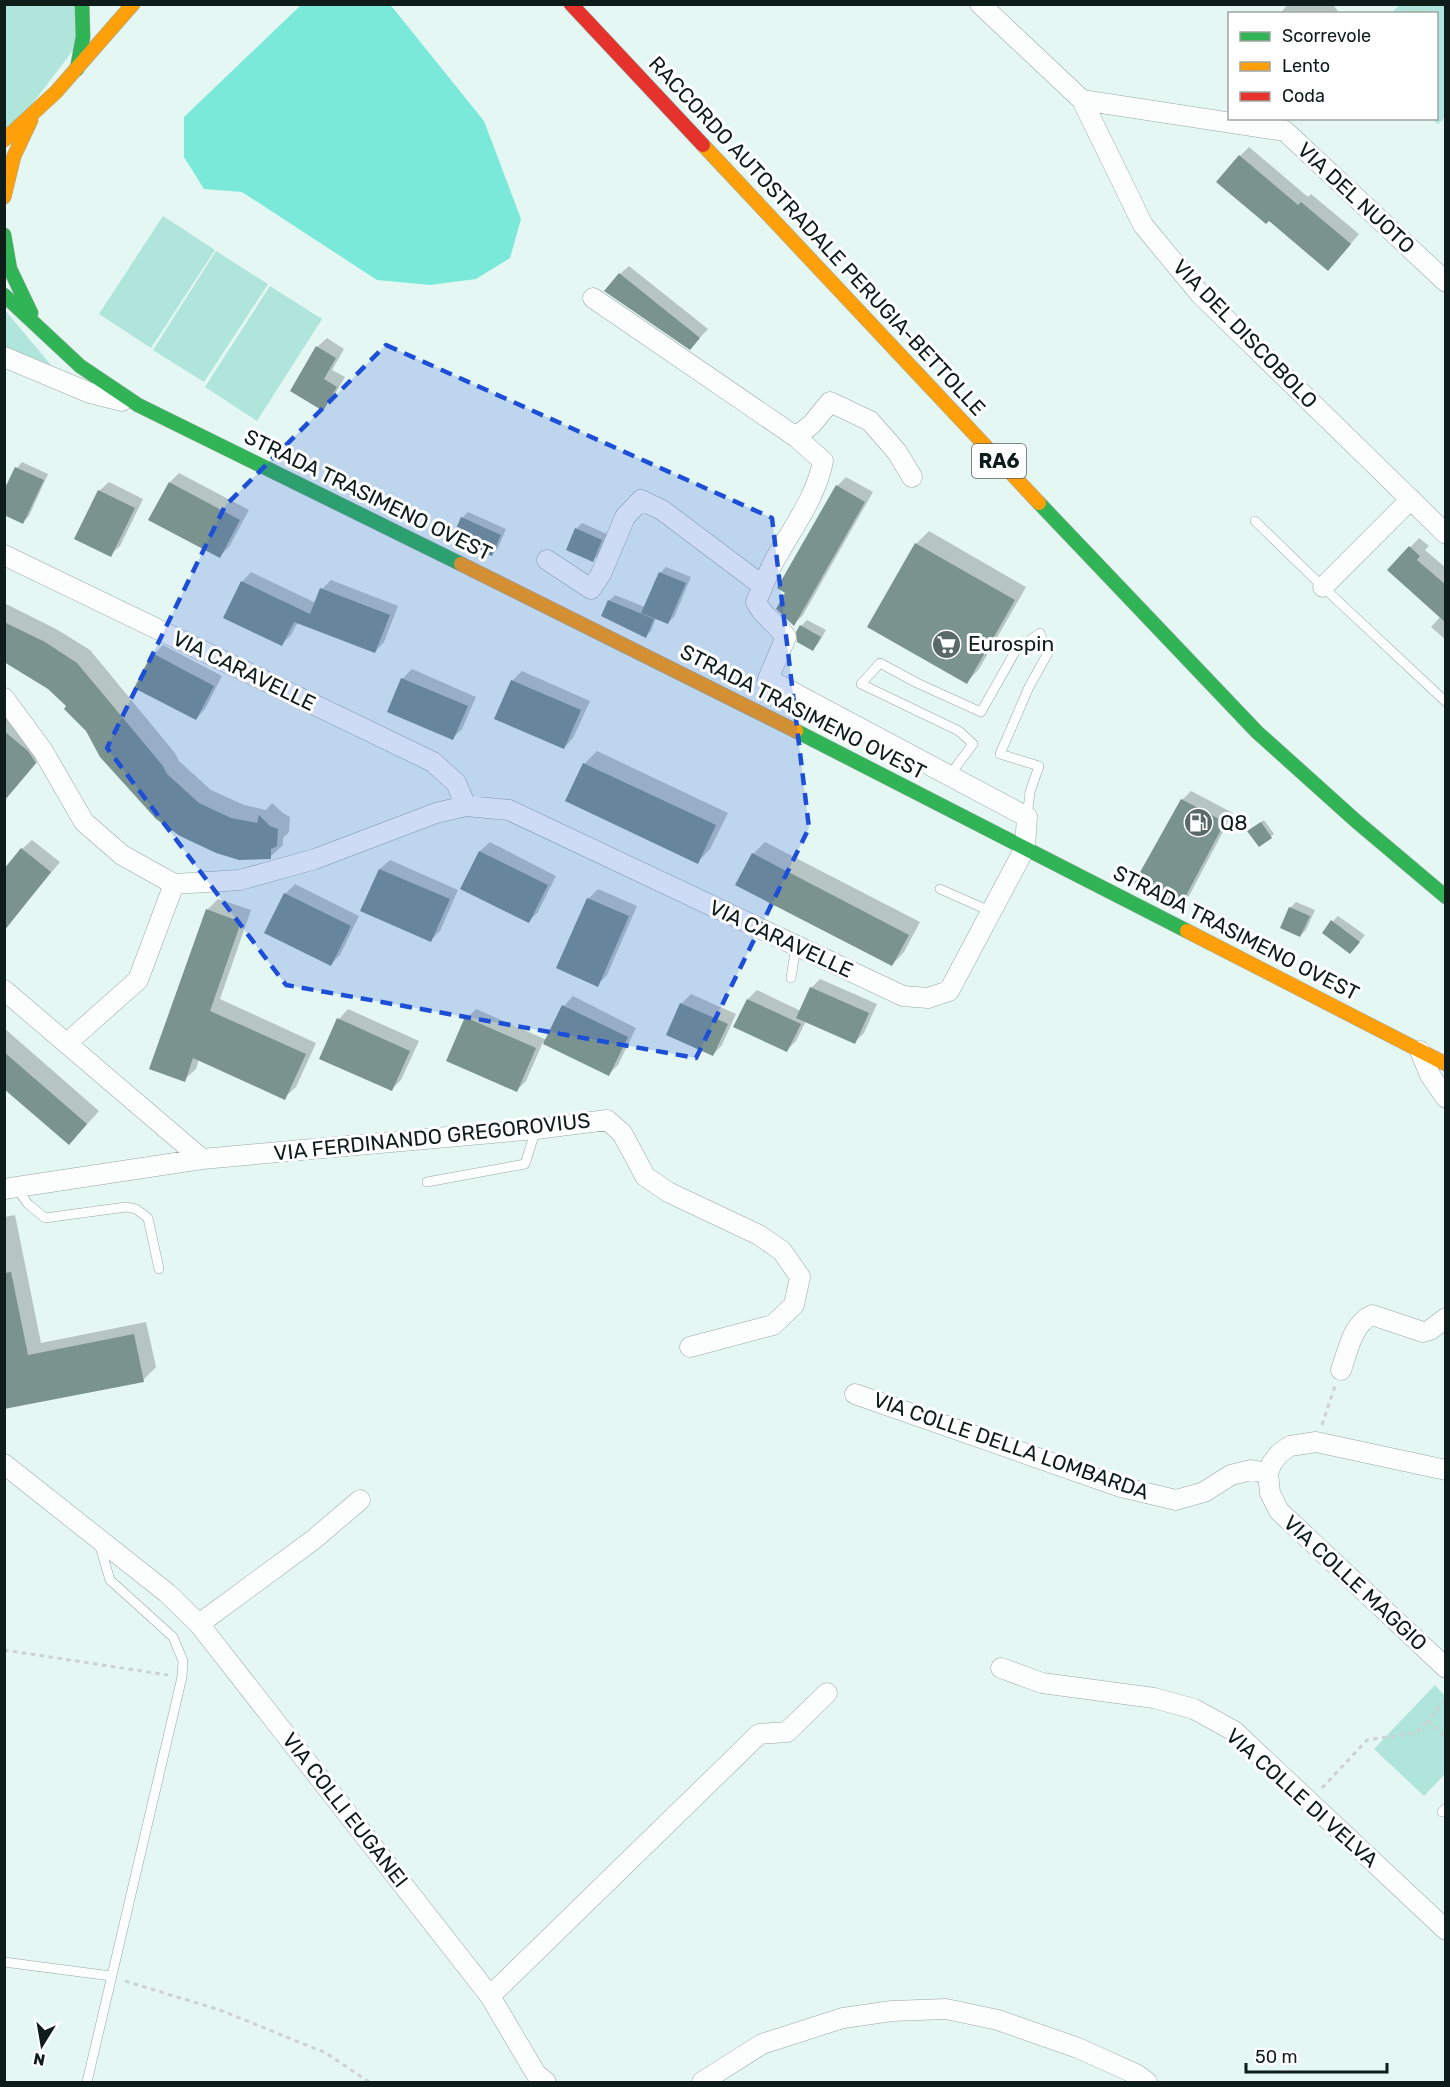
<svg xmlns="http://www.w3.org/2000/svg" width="1450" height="2087" font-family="Rubik,sans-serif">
<rect width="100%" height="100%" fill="#e5f7f3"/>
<path fill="#afe5db" d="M5,5H82L83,37L5,140Z
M1400,5H1445V117L1438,124L1433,119L1436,118V14L1391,13Z
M163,216L215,250L151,348L99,314Z
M216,251L268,284L204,382L153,350Z
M270,286L322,319L257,421L205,387Z
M4,309L56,371L5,348Z
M1435,1685L1445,1696V1774L1424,1796L1374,1749Z"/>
<path fill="#7be9d9" d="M301,5L389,4L393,8L484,121L521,219L510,258L476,279L430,285L377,280L242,192L204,189L184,157V117Z"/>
<path fill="#0003" d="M1288,4H1332L1338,11L1335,14H1280Z
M1249,147L1308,197L1311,194L1359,234L1337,260L1240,156Z
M629,266L708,329L690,348L620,274Z
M327,338L344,349L332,370L345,377L332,399L322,409L317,347Z
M22,462L48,474L29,516L23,522L17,468Z
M179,473L249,510L229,547L220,556L170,482Z
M846,477L873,492L803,615L794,624L788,592L837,486Z
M109,482L143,499L120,546L110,555L99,491Z
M468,512L506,529L498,548L492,554L462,518Z
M582,523L607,534L599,554L593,560L576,529Z
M929,531L1026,587L979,669L967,682L869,626L916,544Z
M1419,538L1429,546L1425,550L1446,568V640L1431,627L1440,617L1389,570Z
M666,567L691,577L674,617L668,623L656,618L651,631L645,637L609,601L615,595L645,607L660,573Z
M251,572L316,603L322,589L331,580L398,606L384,642L375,652L298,622L291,635L282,644L242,582Z
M6,604L58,630L90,650L175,753L179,761L211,790L244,805L266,810L272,803L283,813L290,817L289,832L283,838V845L270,857L87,731L68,706L49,688L4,660Z
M807,620L826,630L818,644L812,649L801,626Z
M163,645L222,676L205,709L196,719L154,654Z
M412,669L476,697L462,729L452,739L389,711L403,678Z
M522,671L590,701L573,738L564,748L512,681Z
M7,717L45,753L4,801V720Z
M597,751L728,813L710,849L698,862L567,800L585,763Z
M1191,791L1233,813L1189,896L1180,905L1182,800Z
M1264,820L1274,834L1259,845L1252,828Z
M32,840L60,862L4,930L22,849Z
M490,842L556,876L538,912L529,921L462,888L480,851Z
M765,842L920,922L904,952L892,965L753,854Z
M390,860L458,890L440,931L431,940L362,910L380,869Z
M295,884L359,916L340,955L331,964L285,894Z
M598,889L637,906L607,975L597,985L558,967L589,898Z
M218,899L251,910L220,999L316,1043L296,1087L284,1098L199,1059L196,1069L184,1080L207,910Z
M1296,902L1315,910L1306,930L1300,936L1290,908Z
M1338,916L1365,935L1356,946L1333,921Z
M820,979L877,1004L864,1033L855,1042L806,1021L796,1041L787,1050L748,999L757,990L801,1011L811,988Z
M691,994L736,1014L722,1045L713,1055L681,1004Z
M573,996L636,1028L618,1065L608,1075L543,1042L526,1081L517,1090L467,1018L476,1009L547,1040L564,1006Z
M348,1009L419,1041L401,1080L392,1089L321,1058L339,1019Z
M4,1028L99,1111L81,1131L4,1087Z
M15,1215L41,1343L146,1322L156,1367L143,1380L4,1408V1217Z"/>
<path fill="#7a938f" d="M1239,155L1298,205L1301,202L1351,244L1328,271L1269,221L1266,224L1216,182Z
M619,273L700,338L690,350L604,291Z
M316,346L336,358L324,379L337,387L323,411L290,391Z
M15,467L44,480L23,524L4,515V490Z
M169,482L240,520L220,558L148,520Z
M836,485L865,502L794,626L776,609L785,593L777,588Z
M98,490L135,508L111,557L74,539Z
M461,517L501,535L492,556L452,538Z
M575,528L602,540L593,562L566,550Z
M915,543L1015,600L967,684L867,627Z
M1409,546L1420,556L1417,560L1446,585V623L1387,570Z
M659,572L686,583L668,624L641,613Z
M241,581L310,614L320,588L390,615L375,653L294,622L282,646L223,618Z
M608,600L654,619L646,638L601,616Z
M4,622L45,642L77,663L163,766L167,774L199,803L231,818L257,823L259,815L270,826L278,829L277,846L271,849V859L239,860L216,853L180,836L156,819L100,757L86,731L64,709L66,706L48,689L4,662Z
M800,625L821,637L813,651L797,642L796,632Z
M152,653L214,686L196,720L134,688Z
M401,678L468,706L453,740L387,712Z
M511,680L581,710L564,749L494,719Z
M4,731L28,751L36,763L4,801Z
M583,763L716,825L698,864L565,801Z
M1181,799L1225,822L1180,907L1134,883Z
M1261,822L1272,838L1259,847L1247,831Z
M21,848L51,872L4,931V869Z
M479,851L548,885L529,923L460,889Z
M752,853L909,935L892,966L735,885Z
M379,869L450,899L431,942L360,911Z
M284,893L351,926L331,966L264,933Z
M587,898L629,916L598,987L556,968Z
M1289,907L1310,916L1300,937L1280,928Z
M206,909L241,922L210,1011L306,1054L285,1100L193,1058L185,1082L149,1069Z
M1331,920L1360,942L1350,954L1322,933Z
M810,987L869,1013L855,1044L796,1018Z
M747,999L801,1024L787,1052L733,1027Z
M680,1003L728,1024L713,1056L666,1035Z
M562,1005L628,1037L609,1076L543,1044Z
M465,1017L536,1048L517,1092L446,1061Z
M337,1018L410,1051L392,1091L319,1059Z
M4,1052L87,1124L69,1145L4,1089Z
M11,1272L28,1355L134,1334L144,1382L4,1409V1273Z"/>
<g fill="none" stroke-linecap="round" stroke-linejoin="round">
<defs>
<path id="lane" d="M1255,521L1323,587L1446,702
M949,776L973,744L959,731L861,684L880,663L917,683L981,712L1016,650L1040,633L1048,653L1029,687L1000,754L1039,766L1030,792L1027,817
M940,889L992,912
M791,978L796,946
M427,1182L525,1164L536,1129
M16,1187L28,1204L45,1218L126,1207L136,1209L148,1218L159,1269
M1442,1812L1446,1808
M4,1962L111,1976
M87,2082L182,1677L183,1661L173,1637L110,1580L99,1543"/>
<path id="street" d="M980,4L1082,100L1143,225L1200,294L1446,534
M1082,100L1285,131L1446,282
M593,298L796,437
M4,357L90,393L122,401
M4,555L433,762L456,783L466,806
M547,560L591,589L601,574L625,517L641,500L662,510L763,586
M1323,587L1411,499
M4,698L43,751L84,822L122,855L174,884
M174,884L240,880L315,859L436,813L466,806L509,810L903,996L928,998L949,991L1025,848L1027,817L768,679L786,637C777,624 763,617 756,602C762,589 767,575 773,563C791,530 816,498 823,461L796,437L812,424L830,402L870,421L897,452L912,477
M4,990L202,1159
M67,1043L138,980L174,884
M1420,1051L1430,1075L1446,1098
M4,1189L202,1159L536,1129L607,1120L622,1133L645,1176L668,1192L759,1235L782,1251L800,1277L794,1305L773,1325L690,1347
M1341,1370C1348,1351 1352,1324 1372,1315L1423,1332L1430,1330L1446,1318
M855,1394L1121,1487L1176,1500L1204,1492L1231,1475L1251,1470L1268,1473
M4,1464L167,1593L199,1624L490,1996L536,2074L546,2082
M1446,1470L1316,1442L1290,1446L1280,1453L1272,1463L1268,1473L1270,1493L1279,1511L1446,1668
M199,1624L313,1540L360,1500
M1001,1668L1042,1683L1154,1698L1194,1709L1234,1731L1446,1930
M490,1996L759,1734L787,1732L827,1693
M702,2082L762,2044L843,2018L892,2011L946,2009L998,2020L1078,2048L1136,2074L1147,2082"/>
<path id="fast" d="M77,69L83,37L82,4
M4,235L10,269L31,313
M4,295L80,366L138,405L461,564
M1039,503L1257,732L1356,821L1446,897
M796,731L1187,931"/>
<path id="slow" d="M4,140L56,92L133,4
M703,145L1039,503
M4,197L14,156L31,120
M461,564L796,731
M1187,931L1446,1064"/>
<path id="jam" d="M571,4L703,145"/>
</defs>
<use href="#lane" stroke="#98a7a4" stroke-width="10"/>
<use href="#street" stroke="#98a7a4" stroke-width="21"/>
<use href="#fast" stroke="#98a7a4" stroke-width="15"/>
<use href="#slow" stroke="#98a7a4" stroke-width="15"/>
<use href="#jam" stroke="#98a7a4" stroke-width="15"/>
<path stroke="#ccd2d1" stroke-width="3" stroke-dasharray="4.5 4.5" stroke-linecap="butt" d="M1322,1425L1335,1386
M4,1650L168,1675
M1446,1700L1428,1720L1446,1738
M1322,1788L1367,1740L1416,1733L1428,1720
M125,1981L220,2010L326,2053L369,2082"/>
<use href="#lane" stroke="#fbfefd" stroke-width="9"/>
<use href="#street" stroke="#fbfefd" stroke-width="20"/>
<use href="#fast" stroke="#30b455" stroke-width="14"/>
<use href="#slow" stroke="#ff9f0a" stroke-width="14"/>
<use href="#jam" stroke="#e5322d" stroke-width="14"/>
</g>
<path fill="#1d4ed8" fill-opacity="0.2" stroke="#1d4ed8" stroke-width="4.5" stroke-dasharray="12 8" stroke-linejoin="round" d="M386,345L772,518L809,828L696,1058L286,985L107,748L225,506Z"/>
<defs>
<symbol id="supermarket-disc" viewBox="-11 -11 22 22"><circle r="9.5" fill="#596966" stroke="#fff"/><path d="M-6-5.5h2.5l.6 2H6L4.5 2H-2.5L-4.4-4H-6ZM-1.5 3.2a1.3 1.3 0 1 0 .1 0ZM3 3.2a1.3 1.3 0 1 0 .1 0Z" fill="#fff"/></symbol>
<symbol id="fuel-disc" viewBox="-11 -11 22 22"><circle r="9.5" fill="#596966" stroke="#fff"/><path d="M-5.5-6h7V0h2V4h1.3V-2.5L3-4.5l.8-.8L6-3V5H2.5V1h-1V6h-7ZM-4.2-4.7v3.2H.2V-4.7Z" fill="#fff"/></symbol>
</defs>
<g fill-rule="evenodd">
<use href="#supermarket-disc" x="930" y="628" width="33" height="33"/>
<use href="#fuel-disc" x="1182" y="806" width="33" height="33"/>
</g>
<g text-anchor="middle" stroke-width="6" stroke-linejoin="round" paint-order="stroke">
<rect fill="#fff" stroke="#56615f" stroke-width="1.5" x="972" y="444" width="54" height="34" rx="4.5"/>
<g font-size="20" font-weight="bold" fill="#0e1d1a">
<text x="999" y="468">RA6</text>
</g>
<g font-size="21" fill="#0e1d1a" stroke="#fff">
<text transform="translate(1356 198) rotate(43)" y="7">VIA DEL NUOTO</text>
<text transform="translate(817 236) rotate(47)" y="7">RACCORDO AUTOSTRADALE PERUGIA-BETTOLLE</text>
<text transform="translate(1245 334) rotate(46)" y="7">VIA DEL DISCOBOLO</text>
<text transform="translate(368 495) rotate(26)" y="7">STRADA TRASIMENO OVEST</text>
<text transform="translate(244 671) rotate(26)" y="7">VIA CARAVELLE</text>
<text transform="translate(803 712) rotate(27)" y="7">STRADA TRASIMENO OVEST</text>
<text transform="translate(1236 933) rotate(27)" y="7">STRADA TRASIMENO OVEST</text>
<text transform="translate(781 939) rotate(25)" y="7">VIA CARAVELLE</text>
<text transform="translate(432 1137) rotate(-6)" y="7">VIA FERDINANDO GREGOROVIUS</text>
<text transform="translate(1011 1446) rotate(19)" y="7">VIA COLLE DELLA LOMBARDA</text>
<text transform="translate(1355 1583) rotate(43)" y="7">VIA COLLE MAGGIO</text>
<text transform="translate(1302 1798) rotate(42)" y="7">VIA COLLE DI VELVA</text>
<text transform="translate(345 1810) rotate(52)" y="7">VIA COLLI EUGANEI</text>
</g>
<g font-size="21" fill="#0e1d1a" stroke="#fff" text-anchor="start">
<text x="968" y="651">Eurospin</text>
<text x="1220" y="830">Q8</text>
</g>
</g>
<rect width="1450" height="2087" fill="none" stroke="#0e1d1a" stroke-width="12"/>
<rect x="1228" y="12" width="210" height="108" fill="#ffffff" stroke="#9fa5a3" stroke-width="1.5"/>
<rect x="1240" y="32" width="30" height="9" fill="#30b455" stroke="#9fa5a3" stroke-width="1.5"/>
<text x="1282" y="42" font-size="18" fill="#0e1d1a">Scorrevole</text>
<rect x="1240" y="62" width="30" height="9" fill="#ff9f0a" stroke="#9fa5a3" stroke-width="1.5"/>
<text x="1282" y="72" font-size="18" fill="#0e1d1a">Lento</text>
<rect x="1240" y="92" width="30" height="9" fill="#e5322d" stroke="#9fa5a3" stroke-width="1.5"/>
<text x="1282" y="102" font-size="18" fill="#0e1d1a">Coda</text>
<g transform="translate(42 2045) rotate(191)" stroke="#ffffff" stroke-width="4.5" paint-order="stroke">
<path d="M0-4.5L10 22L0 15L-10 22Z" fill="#0e1d1a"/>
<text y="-9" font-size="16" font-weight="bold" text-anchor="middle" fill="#0e1d1a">N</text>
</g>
<path d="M1246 2063v9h141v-9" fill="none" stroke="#0e1d1a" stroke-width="3"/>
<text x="1255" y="2063" font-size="18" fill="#0e1d1a" stroke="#ffffff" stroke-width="4.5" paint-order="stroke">50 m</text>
</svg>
